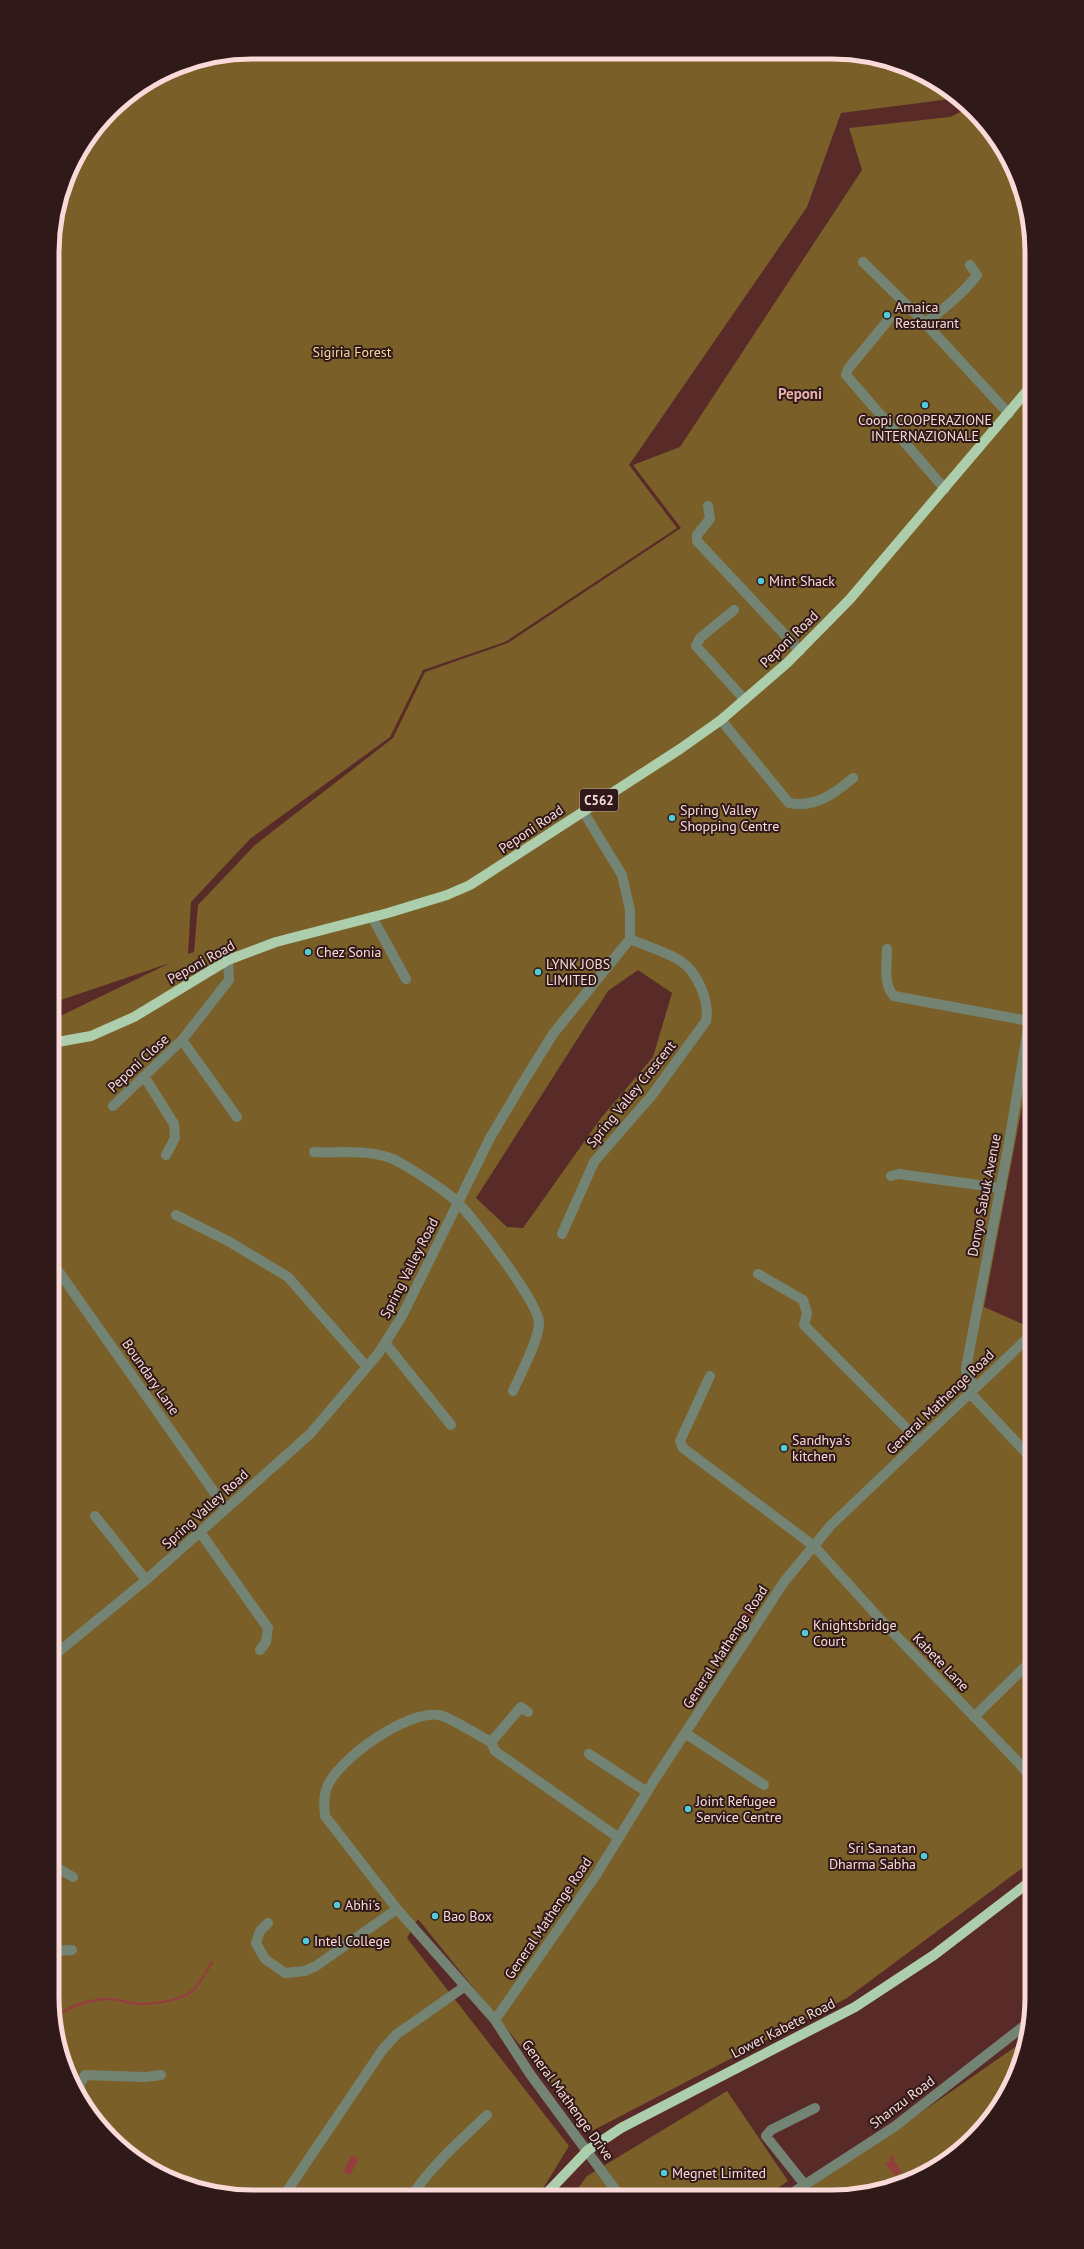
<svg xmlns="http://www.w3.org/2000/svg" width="1084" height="2249" font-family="'PT Sans',sans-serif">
<rect width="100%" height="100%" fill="#582a28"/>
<path fill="#7a6028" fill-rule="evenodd" d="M252,52L871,56L921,73L958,98L841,113L807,207L629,465L677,528L505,642L423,670L390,737L250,839L191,902L188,954L194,952L198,905L255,845L393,738L425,672L508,643L681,528L633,465L680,447L862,170L849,128L950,117L969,108L998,141L1025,200L1032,252V1054L984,1307L1027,1326L1032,1325V1861L847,1998L590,2132L418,1919L407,1938L569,2146L539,2195L213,2193L164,2176L120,2147L79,2097L59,2049L52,1997V1020L170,963L52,1003V239L73,163L120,102L176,67ZM638,970L672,993L653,1057L601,1118L523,1228L507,1227L476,1198L608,991Z
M1025,2040L1017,2073L982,2129L943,2163L884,2190L832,2197H794L906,2123Z
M727,2091L788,2181L765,2197L573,2195L587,2176Z"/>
<path fill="#943f3d" d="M747,1609L753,1613L737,1637L734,1635L738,1629L735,1627Z
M352,2155L359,2159L350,2175L343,2171Z
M893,2156L895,2158L894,2161L902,2172L895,2176L885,2164L890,2161V2157Z"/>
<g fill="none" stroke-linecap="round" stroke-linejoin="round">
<path stroke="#943f3d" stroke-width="2.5" d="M55,2018C69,2006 91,1999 109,1999C120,1999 130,2004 140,2004C153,2004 177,2001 188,1994C198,1988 206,1972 212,1962"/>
<path stroke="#748474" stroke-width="10" d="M863,262L925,323L1009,414
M889,319L848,369L846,375L945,489
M925,323C944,309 963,294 977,275L970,265
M708,506L710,519L697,535V541L800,651
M734,610L700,638L696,646L745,700
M721,720L789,803C815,808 834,794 853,778
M372,917L406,979
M887,949C887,963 883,986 894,996L1029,1021
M182,1040L237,1117
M144,1076L174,1124L175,1138L166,1155
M113,1106L182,1040L229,980L228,960
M314,1152C339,1153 372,1149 395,1160C409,1167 448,1192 458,1203C474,1218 540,1305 539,1323C539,1340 520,1375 513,1391
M891,1176L899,1174L1001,1188
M176,1215L228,1241L288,1277L366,1366
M562,1234L594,1162L652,1095L706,1021C710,1001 697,971 679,960C664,951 646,946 630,939
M52,1262L226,1509
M758,1274L803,1300L807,1313L804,1325L919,1441
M385,1343L451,1425
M710,1376L680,1441L683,1448L814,1546L880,1619L1018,1762L1032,1779
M976,1387L967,1378L966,1368L1008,1148L1032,1005
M970,1393L1032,1459
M95,1516L146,1580
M200,1532L268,1628L266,1642L260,1650
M52,1657L146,1580L310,1434L378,1354L402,1316L490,1138L522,1084L553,1034L630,939V910L622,875L583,811
M528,1712L521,1707L491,1742L495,1751L619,1838
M974,1717L1032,1660
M685,1733L764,1785
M491,1742C479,1736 450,1717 439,1715C408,1710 343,1756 329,1783C323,1794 324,1805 325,1816L397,1909L495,2020L530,2074L620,2196
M589,1754L647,1792
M52,1865L73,1877
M268,1923L260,1931L256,1943L265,1959L285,1973L305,1971L316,1966L397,1909
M52,1951L72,1950
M495,2020L596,1875L655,1779L784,1582L831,1525L1032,1334
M79,2097L80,2084L85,2075L145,2077L161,2075
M805,2185L766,2136L771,2130L815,2108
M285,2194L383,2049L397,2034L464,1987
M413,2194C433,2164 461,2140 487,2115
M786,2197L894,2127L1029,2022"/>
<path stroke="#adceac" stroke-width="10" d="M52,1043L91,1036L134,1017L228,960L276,942L388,913L447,895L470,885L680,749L721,720L787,663L850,599L1032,385
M545,2195L588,2150L621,2128L855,2007L934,1955L1032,1880"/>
</g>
<g fill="#52cbd7" stroke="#2f1a19" stroke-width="1.5">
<circle cx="887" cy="315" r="4"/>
<circle cx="925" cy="405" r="4"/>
<circle cx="761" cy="581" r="4"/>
<circle cx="672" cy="818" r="4"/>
<circle cx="308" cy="952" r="4"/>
<circle cx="538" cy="972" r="4"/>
<circle cx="784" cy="1448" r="4"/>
<circle cx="805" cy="1633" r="4"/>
<circle cx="688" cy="1809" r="4"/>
<circle cx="924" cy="1856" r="4"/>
<circle cx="337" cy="1905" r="4"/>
<circle cx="435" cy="1916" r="4"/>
<circle cx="306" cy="1941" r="4"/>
<circle cx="664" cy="2173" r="4"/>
</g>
<g text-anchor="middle" stroke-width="4" stroke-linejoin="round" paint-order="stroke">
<rect fill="#2f1a19" stroke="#bca09f" stroke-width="1" x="580" y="789" width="38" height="22" rx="3"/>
<g font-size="13" font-weight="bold" fill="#f9dad8">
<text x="599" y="805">C562</text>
</g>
<g font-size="14" fill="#f9dad8" stroke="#2f1a19" text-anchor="start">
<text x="895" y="312">Amaica<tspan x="895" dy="16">Restaurant</tspan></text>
<text x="925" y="425" text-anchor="middle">Coopi COOPERAZIONE<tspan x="925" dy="16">INTERNAZIONALE</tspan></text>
<text x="769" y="586">Mint Shack</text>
<text x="680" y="815">Spring Valley<tspan x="680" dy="16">Shopping Centre</tspan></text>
<text x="316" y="957">Chez Sonia</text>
<text x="546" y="969">LYNK JOBS<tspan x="546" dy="16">LIMITED</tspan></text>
<text x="792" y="1445">Sandhya’s<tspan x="792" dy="16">kitchen</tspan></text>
<text x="813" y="1630">Knightsbridge<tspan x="813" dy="16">Court</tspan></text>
<text x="696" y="1806">Joint Refugee<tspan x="696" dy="16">Service Centre</tspan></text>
<text x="916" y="1853" text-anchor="end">Sri Sanatan<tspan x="916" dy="16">Dharma Sabha</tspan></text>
<text x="345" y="1910">Abhi's</text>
<text x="443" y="1921">Bao Box</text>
<text x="314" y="1946">Intel College</text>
<text x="672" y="2178">Megnet Limited</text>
</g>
<g font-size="14" fill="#f8d89a" stroke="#2f1a19">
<text x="352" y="357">Sigiria Forest</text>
</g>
<g font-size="14" fill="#f9dad8" stroke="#2f1a19">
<text transform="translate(789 639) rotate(-44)" y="5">Peponi Road</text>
<text transform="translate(531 829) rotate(-34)" y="5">Peponi Road</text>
<text transform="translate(201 962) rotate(-29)" y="5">Peponi Road</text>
<text transform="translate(138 1063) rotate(-43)" y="5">Peponi Close</text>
<text transform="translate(631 1094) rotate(-51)" y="5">Spring Valley Crescent</text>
<text transform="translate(984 1195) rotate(-79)" y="5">Donyo Sabuk Avenue</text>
<text transform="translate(409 1268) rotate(-63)" y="5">Spring Valley Road</text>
<text transform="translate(151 1377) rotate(55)" y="5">Boundary Lane</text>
<text transform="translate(940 1402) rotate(-44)" y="5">General Mathenge Road</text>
<text transform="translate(205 1509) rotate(-42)" y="5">Spring Valley Road</text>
<text transform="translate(725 1647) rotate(-57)" y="5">General Mathenge Road</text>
<text transform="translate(941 1662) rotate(46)" y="5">Kabete Lane</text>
<text transform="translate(548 1918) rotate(-56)" y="5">General Mathenge Road</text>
<text transform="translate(783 2028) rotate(-27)" y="5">Lower Kabete Road</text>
<text transform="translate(568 2100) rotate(54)" y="5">General Mathenge Drive</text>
<text transform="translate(902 2102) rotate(-37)" y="5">Shanzu Road</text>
</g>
<g font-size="15" font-weight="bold" fill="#eab0ac" stroke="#2f1a19">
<text x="800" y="399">Peponi</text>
</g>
</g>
<path d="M0 0H1084V2249H0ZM252 59H832A193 193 0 0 1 1025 252V1997A193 193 0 0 1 832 2190H252A193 193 0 0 1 59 1997V252A193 193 0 0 1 252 59Z" fill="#2f1a19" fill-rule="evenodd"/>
<path fill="none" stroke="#f9dad8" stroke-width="5" d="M252 59H832A193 193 0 0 1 1025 252V1997A193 193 0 0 1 832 2190H252A193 193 0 0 1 59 1997V252A193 193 0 0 1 252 59Z"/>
</svg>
